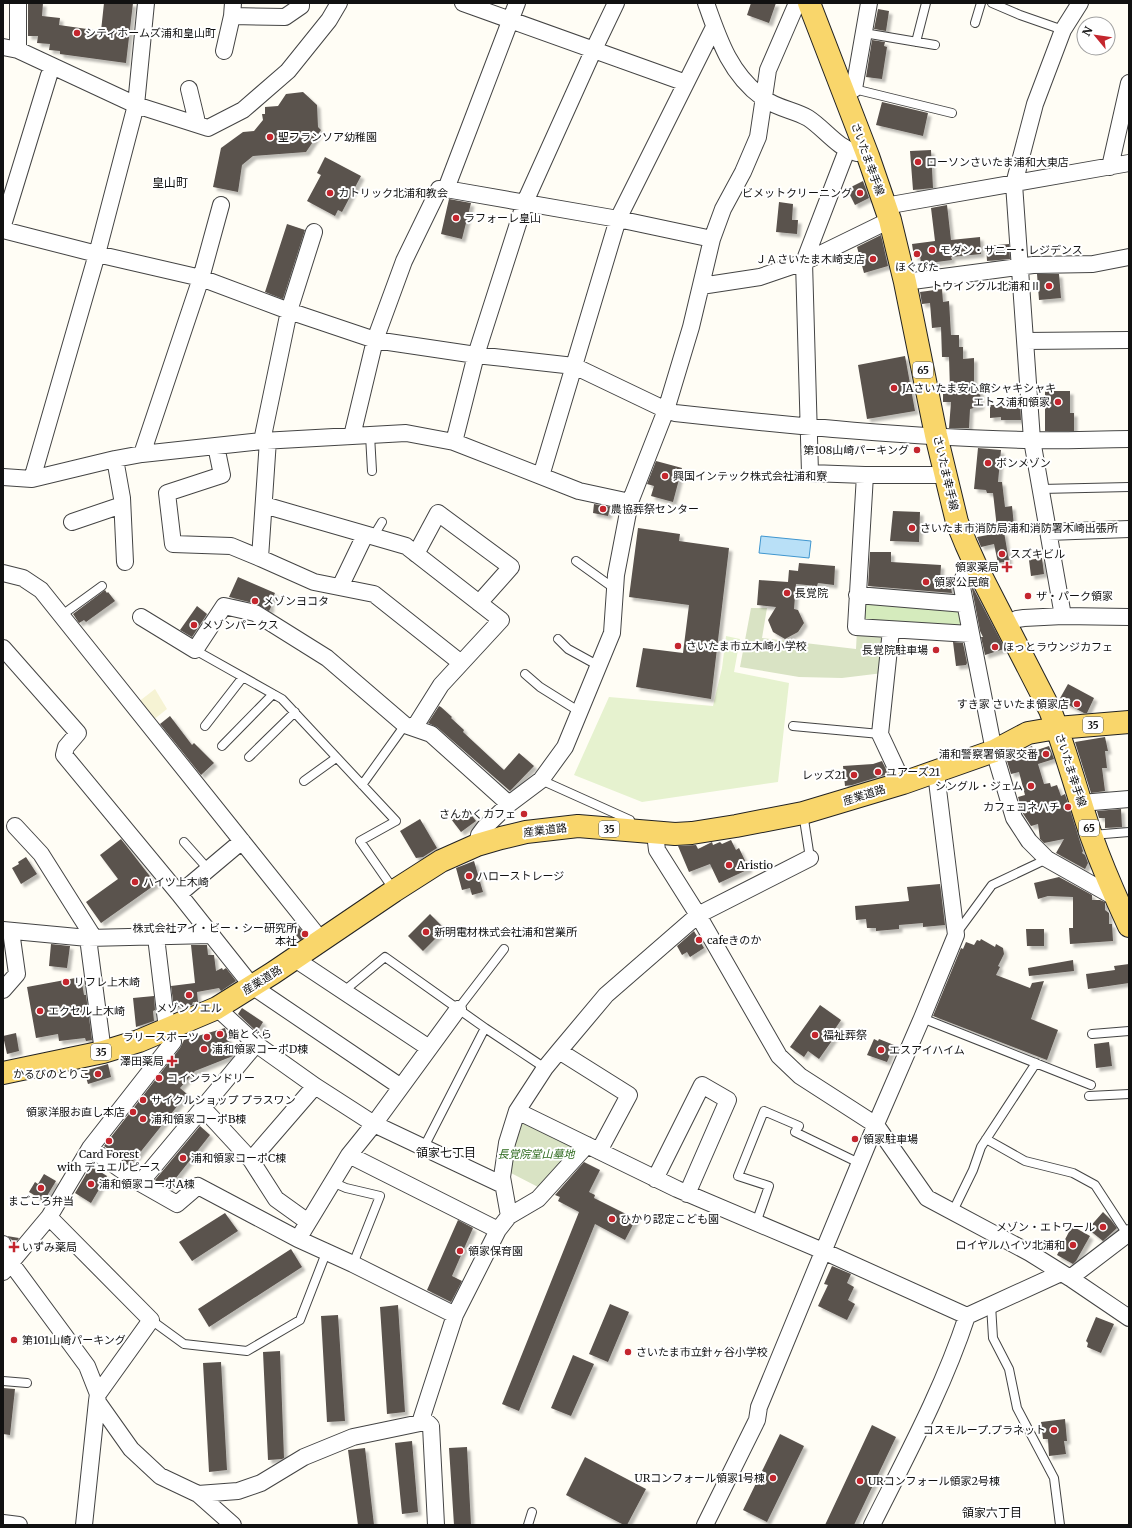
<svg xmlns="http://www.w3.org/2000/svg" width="1132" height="1528" font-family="Merriweather,'Noto Sans JP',serif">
<defs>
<filter id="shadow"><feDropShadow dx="3.5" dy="3.5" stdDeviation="1" flood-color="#0004"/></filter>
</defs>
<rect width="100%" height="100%" fill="#fffdf5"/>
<path fill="#f6f3d4" d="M155,689L167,709L152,721L137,703Z"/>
<path fill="#d5ebbd" d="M860,603L958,610L962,631L859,623Z"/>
<path fill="#d9e3c4" d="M751,608H767L762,638L856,649L857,630L886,632L883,673L842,678L799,677L740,667Z
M518,1120L577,1146L540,1188L507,1171Z"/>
<path fill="#e6f2cf" d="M726,636L740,639L734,672L789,683L778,782L642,802L574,775L609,697L713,706L722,668Z"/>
<path fill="#b9e0f7" stroke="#3f96cf" d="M761,536L811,541L809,558L759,553Z"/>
<path fill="#5a524d" filter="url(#shadow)" d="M28,3H43L42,16L60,18L59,25L101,31L104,3H133L126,63L60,54V51L49,50L50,44L37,43L38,36H28Z
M751,3H776L769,23L747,15Z
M878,9L889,11L886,31L874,29Z
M872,40L885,42L884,46L887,47L882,79L866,77Z
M303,92L317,105L318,127L321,130L306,152L253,156L242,165L238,192L213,187L221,148L243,132L254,131L263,120L262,114H265V107L278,106L286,94Z
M882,102L928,113L923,136L876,125Z
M931,150L933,188L913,190L910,151Z
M325,157L361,176L342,212L338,210L335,216L307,201L321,175L317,173Z
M863,181L869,198L855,205L847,189Z
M449,199L471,203L462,239L441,234Z
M779,202L793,204L792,220H798L797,234L776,232Z
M947,205L951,240L980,237L981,254L951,257L952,260L921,264L920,256L914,257L912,244L935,241L931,208Z
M287,224L305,230L283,299L265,292Z
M881,235L888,266L864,273L857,247Z
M1009,244L1010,259L987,261L986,246Z
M1037,274H1059L1061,298L1039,300Z
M942,289L943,302L949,301L951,335H959V347H963V359L974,358V390H980L981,406L970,409L969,428H949L951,402H943V391L950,390L949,357H942L941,327L932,328L930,303L922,304L920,292Z
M905,356L915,411L867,419L858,365Z
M1045,391H1070V413H1074V431H1045Z
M1020,404L1021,420H1001V417L990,418V405Z
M978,448L1001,450L998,482H1002L1005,507L1012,506L1014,526L997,528L993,493H987L986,490L974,489Z
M656,461L682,468L673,502L651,496L654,486L647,484Z
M594,504L610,507L608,516L593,513Z
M893,511L920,512L919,542L890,541Z
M638,528L680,534L679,541L729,548L711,699L636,687L643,648L683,653L689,605L629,597Z
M1004,532L1009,561L998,563L994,544L981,547L977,537Z
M870,552H891V562L941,565L940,581L950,582L952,593L868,586Z
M1042,558L1044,574L1031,576L1029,560Z
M799,563L835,566L834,585L818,583L817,586L796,584L794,609L798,610L804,623L798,632L785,639L773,632L768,620L776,607L757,605L759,580L788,582L789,570L798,571Z
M238,577L275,593L270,604L271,607L269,611L257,604L229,597Z
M971,584L1003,645L1004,649L985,655L981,637H983L980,631Z
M105,590L107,593L108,592L115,601L86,622L84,620L79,623L73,614Z
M197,606L207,614L192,637L180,630Z
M953,642L963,643L967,663L966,665L956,666Z
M1068,684L1094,698L1087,713H1084L1059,700Z
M439,706L441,707L452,717L451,718L464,730L463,732L504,770L519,753L534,766L510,791L437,727L428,723Z
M170,716L192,745L194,743L214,763L201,775L160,724Z
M1105,737L1108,751H1105L1107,768H1102L1105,791L1091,793L1075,742Z
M1032,746L1034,751L1049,746L1054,759L1038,764L1044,784L1050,783L1051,787L1057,785L1061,796L1065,794L1083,851L1082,853L1085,855L1088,863L1085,869L1056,853L1064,839L1044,843L1040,839L1038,824L1031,826L1022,812L1018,797L1025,795L1019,772L1011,774L1007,761L1024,753L1023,750Z
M882,761L888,774L852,785L845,786L843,766L873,764Z
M466,808L476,821L461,832L451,819Z
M1121,809L1122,827L1105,828V818H1099L1097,811Z
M420,819L437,848L423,857L416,858L400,831Z
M121,839L156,884L101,923L86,902L118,879L100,855Z
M731,840L736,850L739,848L749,869L719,883L710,864L689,872L678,846L696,845L698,849L712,842L713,845L720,842L722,844Z
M26,857L37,874L21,884L12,868L19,864L18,862Z
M474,861L483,892L472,895L470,888L462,890L456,868Z
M1059,877L1092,895V900H1100L1105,902V910L1109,913V924H1112L1113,941L1070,944L1069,928H1073V897L1048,896L1038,899L1034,883Z
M940,884L945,925L923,927V923L899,925V929L876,931V928H867L866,919L856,920L855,906L909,901L907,887Z
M430,914L445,929L423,951L408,936Z
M295,923L306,936L300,940L290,927Z
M1026,929H1044V946H1027Z
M694,931L704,948L690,957L687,952L682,955L677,946Z
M981,939L995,947L996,944L1003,948L1004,954L998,966L1000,967L996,975L1030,988L1032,983L1044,981L1031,1019L1058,1030L1047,1060L933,1016L961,948L963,949L966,942L974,945L977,940L980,941Z
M51,944L70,946L67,968L49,966Z
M191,945H207L208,955H214L216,971L222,968L223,970L226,968L236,981L221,991L219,988L197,992L198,1002H193L192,1005L174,1008L171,986L195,983Z
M1073,960L1074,971L1029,976L1028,968Z
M1129,964V983L1088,989L1086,974L1115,970L1114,966Z
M81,977L84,995H86L92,1040L86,1041L85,1038L59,1041L58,1034L36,1038L27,987Z
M154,996L155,1010L153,1011L154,1021L136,1027L133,998Z
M820,1005L841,1020L833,1032L836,1035L819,1059L808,1051L804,1057L790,1047Z
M242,1008L263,1022L257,1032L238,1014Z
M225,1028L233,1056L195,1071L180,1088L187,1094L130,1165L104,1146L180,1048L184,1040Z
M16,1033L19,1051L7,1054L3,1036Z
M874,1039L878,1041L879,1039L894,1045L887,1062L867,1055Z
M1109,1042L1112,1066L1096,1068L1094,1044Z
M108,1064L111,1077L88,1084L84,1071Z
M200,1126L210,1135L168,1188L157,1182L155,1180Z
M584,1162L600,1170L589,1192L595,1195L594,1198L636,1219L625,1240L595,1224L519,1411L502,1404L579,1212L558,1201L560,1197L555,1195Z
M91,1166L107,1176L91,1203L75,1193Z
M44,1174L56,1181L44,1201L29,1192L35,1182L38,1184Z
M1103,1212L1111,1220L1117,1228L1103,1241L1088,1229Z
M225,1213L238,1231L192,1261L179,1242Z
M458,1220L473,1228L452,1276L462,1281L451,1302L427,1290Z
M1072,1226L1090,1236L1076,1261L1073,1264L1057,1255Z
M7,1236L19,1238L14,1245L12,1240Z
M291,1249L302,1267L209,1327L198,1309Z
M832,1266L851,1274L847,1283L854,1287L848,1300L855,1304L847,1320L818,1306L828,1285L824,1284Z
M610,1304L629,1312L608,1362L589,1354Z
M398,1305L405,1412L387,1414L380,1307Z
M338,1315L345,1421L327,1422L321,1316Z
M1096,1317L1114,1324L1101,1353L1087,1347L1088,1343L1086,1341Z
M280,1351L284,1458L282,1459L268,1460L263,1352Z
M573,1355L594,1364L571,1416L551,1408Z
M221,1362L227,1470L209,1472L203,1363Z
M3,1388L15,1389L10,1435L3,1434Z
M1065,1419L1067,1441H1064L1066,1454L1049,1456L1048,1439H1043L1041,1422Z
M872,1425L896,1437L854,1525H825Z
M780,1434L804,1446L767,1522L743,1510Z
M412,1441L418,1512L402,1514L395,1443Z
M467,1447L471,1525H454L449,1448Z
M365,1448L374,1525H358L348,1450Z
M585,1457L646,1489L627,1525H624L566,1495Z"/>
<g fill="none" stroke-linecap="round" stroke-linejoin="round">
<defs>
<path id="lane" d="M992,3L1020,15L1063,30
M975,23L981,3
M864,33L935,45
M916,42L926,3
M854,89L952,113
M370,435L372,471
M1041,489L1129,487
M373,537L382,522
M576,561L615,589
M62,615L102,586
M558,639L568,649L599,666
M195,650L282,699L396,821L360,841L394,890
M525,674L540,687L580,712
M205,726L243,677
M793,726L880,734
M222,746L273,694
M249,757L295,712
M541,780L630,820L633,827
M304,781L336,758
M362,785L405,725
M803,813L810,858
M1092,835L1129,832
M184,842L208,869
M956,934L992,885L1047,859
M344,991L385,957L485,1028L424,1147
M458,1009L504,949
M922,1018L1091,1085
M485,1028L545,1068
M1092,1034L1129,1031
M1089,1096L1129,1094
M986,1139L1025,1161L1073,1173L1095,1185L1127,1234
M332,1182L346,1188L380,1196L353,1264
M953,1211L973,1170L981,1147L1036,1063
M756,1223L769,1186L738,1176L764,1111L799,1126L795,1132L859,1163
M991,1305L993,1338L1009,1369L1017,1408L1054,1478L1060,1525
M151,1320L184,1344L247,1351L300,1320L326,1253
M3,1381L27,1383
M528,1525L532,1512"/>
<path id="street" d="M18,3V50L136,105L208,128L243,110L288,71L329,20L339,3
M463,3L686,83
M706,3C719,40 730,74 763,98C776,108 794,110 808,118C825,129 837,148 857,153
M232,16L285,17L301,6V3
M3,47L18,50
M224,51L232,16L233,3
M189,89L196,118L194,123
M844,93L854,89L869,3
M847,150L804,262L810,473L865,475H946
M1110,167L1129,83
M446,189L618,219L712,239
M885,206L1129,163
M3,225L49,75
M3,230L97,254L201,278L289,311L375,340L476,355L574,366L666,410L675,413C794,426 913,438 1032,440C1064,441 1097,439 1129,439
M905,282L1033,265L1093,264L1129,257
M701,286L760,277L804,262L890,220
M1025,341L1129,340
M352,436L375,340L404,261L439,189H446L517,3
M262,441L289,311L314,232
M454,442L476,355L525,202L594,49L616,3
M216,446L222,475L167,493L173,544L231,546L260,558L268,440
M142,454L201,278L221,205
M115,459L122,498L125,562
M865,475L856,627L970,634
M541,476L618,219L714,27
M3,477L32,479L115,459L142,454L262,441L406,433L454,442L579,491L630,502
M32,479L97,254L136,105L146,3
M264,505L406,546L501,620L441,685L414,728
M72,522L122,505
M1048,532L1129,529
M416,554L438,513L511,567L479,603
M260,558L314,582L374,594L461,663
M975,564L966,573L961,582L994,751L1014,818L1029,841L1047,859L1116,898
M3,573L23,578L41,590L321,940
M340,587L365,535
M857,595L965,604
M1063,616L1032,440L1014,184L1035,104L1063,30L1080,3
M141,617L195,650L224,606L255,613L327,658L405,725L431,734L509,804
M1007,624L1017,619L1024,618L1063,616L1129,617
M891,630L880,734L903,783
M3,648L78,733L66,747L64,755L179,894L252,986L401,1087
M1081,803L1129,799
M15,826L41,854L94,938
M655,834L657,850L698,915L779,1056L800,1076L876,1125L927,1198L1030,1253L1070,1278L1129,1318
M477,845L479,835L485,827L509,804L541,780L565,747L612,633L616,575L630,502L666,410L691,327L712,239L723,209L743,172L758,137L768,70L797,3
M179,894L242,841
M3,930L88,938L211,935
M88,938L103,1052
M295,959L429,1048
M3,990L17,974L11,931
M217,1008L256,1044L315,1086L374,1124L503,1185
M559,1051L629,1095L599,1151
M202,1107L251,1160L276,1199L308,1222
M517,1111L677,1189L823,1251L967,1316
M90,1148L140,1183L177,1204L198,1186L298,1239L353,1264L455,1315
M349,1155L498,1230
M251,1160L315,1086
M655,1179L702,1085L728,1100L687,1194
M140,1183L256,1044
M509,1216L502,1177L507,1143L517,1111L545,1068L559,1051L606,995L698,915L810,858
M49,1217L151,1320L98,1394
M298,1239L349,1155L374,1124L458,1009
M3,1244L11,1263L87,1366L98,1394L97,1401L131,1449L160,1476L198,1494L233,1525
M3,1272L49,1217L90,1148L173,1042L167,1029L156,937
M1070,1278L1129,1233
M420,1423L455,1315L498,1230L509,1216L538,1199L587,1145
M198,1494L238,1491L261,1483L304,1457L353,1437L420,1423H428L431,1426L436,1525
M3,1523L19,1525
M84,1525L97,1401
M705,1525L757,1420L759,1407L873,1131L922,1018L956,935L936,773
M872,1525C906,1457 943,1389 967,1316L1061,1273"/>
<path id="primary" d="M809,3L868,156L890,220L905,282L936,435L957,522L966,544L975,564L1050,710C1066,750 1077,793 1091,835C1102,866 1115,896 1129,926
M3,1073L103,1052L139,1041L217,1008L273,973L394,891L441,861L477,845L501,838L526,832L578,826L675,834L692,833L736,826L803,813L903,783L994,751L1028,733L1057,728L1129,722"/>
</defs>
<use href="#lane" stroke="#444" stroke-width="10"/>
<use href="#street" stroke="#444" stroke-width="18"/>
<use href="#primary" stroke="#222" stroke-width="24"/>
<use href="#lane" stroke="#fff" stroke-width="8"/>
<use href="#street" stroke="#fff" stroke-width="16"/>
<use href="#primary" stroke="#f9d66b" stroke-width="22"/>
</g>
<g fill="#c4262e" stroke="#fff" stroke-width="1.5">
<circle cx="77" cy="33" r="4"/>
<circle cx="270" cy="137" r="4"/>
<circle cx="918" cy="162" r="4"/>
<circle cx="330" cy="193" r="4"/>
<circle cx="860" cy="193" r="4"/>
<circle cx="456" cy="218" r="4"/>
<circle cx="932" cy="250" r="4"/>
<circle cx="917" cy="254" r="4"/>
<circle cx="873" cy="259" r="4"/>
<circle cx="1049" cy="286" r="4"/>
<circle cx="894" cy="388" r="4"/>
<circle cx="1058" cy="402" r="4"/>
<circle cx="917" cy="450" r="4"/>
<circle cx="988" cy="463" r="4"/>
<circle cx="665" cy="476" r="4"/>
<circle cx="603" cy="509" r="4"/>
<circle cx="912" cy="528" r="4"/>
<circle cx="1002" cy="554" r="4"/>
<path d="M1005 561h4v4h4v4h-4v4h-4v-4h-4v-4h4z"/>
<circle cx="926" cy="582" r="4"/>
<circle cx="787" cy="593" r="4"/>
<circle cx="1028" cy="596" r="4"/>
<circle cx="255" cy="601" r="4"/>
<circle cx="194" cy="625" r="4"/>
<circle cx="678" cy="646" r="4"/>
<circle cx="995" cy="647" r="4"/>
<circle cx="936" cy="650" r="4"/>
<circle cx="1077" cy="704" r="4"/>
<circle cx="1046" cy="754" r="4"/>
<circle cx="878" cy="772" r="4"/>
<circle cx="854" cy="775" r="4"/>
<circle cx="1031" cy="786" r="4"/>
<circle cx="1068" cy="807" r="4"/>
<circle cx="524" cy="814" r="4"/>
<circle cx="729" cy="865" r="4"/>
<circle cx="469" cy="876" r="4"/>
<circle cx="135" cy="882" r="4"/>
<circle cx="426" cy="932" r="4"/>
<circle cx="305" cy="934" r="4"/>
<circle cx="699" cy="940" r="4"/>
<circle cx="66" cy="982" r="4"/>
<circle cx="189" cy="995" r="4"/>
<circle cx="40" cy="1011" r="4"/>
<circle cx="220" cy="1034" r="4"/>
<circle cx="815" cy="1035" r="4"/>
<circle cx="207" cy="1037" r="4"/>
<circle cx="204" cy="1049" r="4"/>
<circle cx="881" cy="1050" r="4"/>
<path d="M170 1055h4v4h4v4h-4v4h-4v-4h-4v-4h4z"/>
<circle cx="98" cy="1074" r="4"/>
<circle cx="159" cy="1078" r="4"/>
<circle cx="143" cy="1100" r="4"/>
<circle cx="133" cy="1112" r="4"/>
<circle cx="143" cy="1119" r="4"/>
<circle cx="855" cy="1139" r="4"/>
<circle cx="109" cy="1141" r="4"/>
<circle cx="183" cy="1158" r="4"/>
<circle cx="91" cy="1184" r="4"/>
<circle cx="41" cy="1188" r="4"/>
<circle cx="612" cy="1219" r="4"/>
<circle cx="1103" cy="1227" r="4"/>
<circle cx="1073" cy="1245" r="4"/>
<path d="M12 1241h4v4h4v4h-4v4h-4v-4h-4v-4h4z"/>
<circle cx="460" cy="1251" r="4"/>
<circle cx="14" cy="1340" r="4"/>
<circle cx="628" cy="1352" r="4"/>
<circle cx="1054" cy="1430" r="4"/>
<circle cx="773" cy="1478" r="4"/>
<circle cx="860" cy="1481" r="4"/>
</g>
<g text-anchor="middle" stroke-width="4" stroke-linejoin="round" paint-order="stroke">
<g fill="#fff" stroke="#585858" stroke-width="1">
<rect x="913" y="362" width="20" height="16" rx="3"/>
<rect x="1083" y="717" width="20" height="16" rx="3"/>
<rect x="1079" y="820" width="20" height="16" rx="3"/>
<rect x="599" y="821" width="20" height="16" rx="3"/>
<rect x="91" y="1044" width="20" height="16" rx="3"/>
</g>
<g font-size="10" font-weight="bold" fill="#111">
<text x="923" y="374">65</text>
<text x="1093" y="729">35</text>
<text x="1089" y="832">65</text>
<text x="609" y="833">35</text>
<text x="101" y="1056">35</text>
</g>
<g font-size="11" fill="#111" stroke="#fff" text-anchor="start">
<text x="85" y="37">シティホームズ浦和皇山町</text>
<text x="278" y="141">聖フランソア幼稚園</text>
<text x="926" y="166">ローソンさいたま浦和大東店</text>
<text x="338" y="197">カトリック北浦和教会</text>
<text x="852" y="197" text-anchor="end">ビメットクリーニング</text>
<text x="464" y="222">ラフォーレ皇山</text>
<text x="940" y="254">モダン・サニー・レジデンス</text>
<text x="865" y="263" text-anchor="end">ＪＡさいたま木崎支店</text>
<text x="917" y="271" text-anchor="middle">ほぐぴた</text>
<text x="1041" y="290" text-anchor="end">トウインクル北浦和Ⅱ</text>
<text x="902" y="392">JAさいたま安心館シャキシャキ</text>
<text x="1050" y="406" text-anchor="end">エトス浦和領家</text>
<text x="909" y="454" text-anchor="end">第108山崎パーキング</text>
<text x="996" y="467">ボンメゾン</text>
<text x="673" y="480">興国インテック株式会社浦和寮</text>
<text x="611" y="513">農協葬祭センター</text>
<text x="920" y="532">さいたま市消防局浦和消防署木崎出張所</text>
<text x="1010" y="558">スズキビル</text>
<text x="999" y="571" text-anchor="end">領家薬局</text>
<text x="934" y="586">領家公民館</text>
<text x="795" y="597">長覚院</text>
<text x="1036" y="600">ザ・パーク領家</text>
<text x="263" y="605">メゾンヨコタ</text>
<text x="202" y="629">メゾンパークス</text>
<text x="686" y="650">さいたま市立木崎小学校</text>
<text x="1003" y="651">ほっとラウンジカフェ</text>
<text x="928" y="654" text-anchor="end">長覚院駐車場</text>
<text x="1069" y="708" text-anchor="end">すき家 さいたま領家店</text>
<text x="1038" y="758" text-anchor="end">浦和警察署領家交番</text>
<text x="886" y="776">ユアーズ21</text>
<text x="846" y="779" text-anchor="end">レッズ21</text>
<text x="1023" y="790" text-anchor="end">シングル・ジェム</text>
<text x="1060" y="811" text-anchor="end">カフェコネハチ</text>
<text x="516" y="818" text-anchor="end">さんかくカフェ</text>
<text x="737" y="869">Aristio</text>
<text x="477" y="880">ハローストレージ</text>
<text x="143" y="886">ハイツ上木崎</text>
<text x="297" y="932" text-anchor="end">株式会社アイ・ビー・シー研究所<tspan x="297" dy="13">本社</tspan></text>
<text x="434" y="936">新明電材株式会社浦和営業所</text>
<text x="707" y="944">cafeきのか</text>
<text x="74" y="986">リフレ上木崎</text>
<text x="189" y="1012" text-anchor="middle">メゾンノエル</text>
<text x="48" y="1015">エクセル上木崎</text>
<text x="228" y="1038">鮨とぐら</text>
<text x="823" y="1039">福祉葬祭</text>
<text x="199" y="1041" text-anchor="end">ラリースポーツ</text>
<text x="212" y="1053">浦和領家コーポD棟</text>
<text x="889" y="1054">エスアイハイム</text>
<text x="164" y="1065" text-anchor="end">澤田薬局</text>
<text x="90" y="1078" text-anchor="end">かるびのとりこ</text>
<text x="167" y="1082">コインランドリー</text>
<text x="151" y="1104">サイクルショップ プラスワン</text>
<text x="125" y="1116" text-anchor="end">領家洋服お直し本店</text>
<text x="151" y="1123">浦和領家コーポB棟</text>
<text x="863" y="1143">領家駐車場</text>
<text x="109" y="1158" text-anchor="middle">Card Forest<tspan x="109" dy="13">with デュエルピース</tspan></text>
<text x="191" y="1162">浦和領家コーポC棟</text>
<text x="99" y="1188">浦和領家コーポA棟</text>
<text x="41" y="1205" text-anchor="middle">まごころ弁当</text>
<text x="620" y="1223">ひかり認定こども園</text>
<text x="1095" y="1231" text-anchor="end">メゾン・エトワール</text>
<text x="1065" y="1249" text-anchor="end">ロイヤルハイツ北浦和</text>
<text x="22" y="1251">いずみ薬局</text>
<text x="468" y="1255">領家保育園</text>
<text x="22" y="1344">第101山崎パーキング</text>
<text x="636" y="1356">さいたま市立針ヶ谷小学校</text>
<text x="1046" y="1434" text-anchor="end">コスモループ.プラネット</text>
<text x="765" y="1482" text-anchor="end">URコンフォール領家1号棟</text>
<text x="868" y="1485">URコンフォール領家2号棟</text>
</g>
<g font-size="11" fill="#111" stroke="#fff">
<text transform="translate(868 159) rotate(70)" y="4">さいたま幸手線</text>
<text transform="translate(946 473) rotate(77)" y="4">さいたま幸手線</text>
<text transform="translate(1071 770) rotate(72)" y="4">さいたま幸手線</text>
<text transform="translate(864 795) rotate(-17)" y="4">産業道路</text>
<text transform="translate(545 830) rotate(-7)" y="4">産業道路</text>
<text transform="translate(262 980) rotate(-32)" y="4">産業道路</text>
</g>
<g font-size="11" font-style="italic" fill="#2f6b1f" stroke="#fff">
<text x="536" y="1158">長覚院堂山墓地</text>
</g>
<g font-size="12" fill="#111" stroke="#fff">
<text x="170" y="187">皇山町</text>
<text x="446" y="1157">領家七丁目</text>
<text x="992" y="1517">領家六丁目</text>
</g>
</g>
<rect width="1132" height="1528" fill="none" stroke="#111111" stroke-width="8"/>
<g transform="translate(1096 36) rotate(299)"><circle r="19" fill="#ffffff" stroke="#a0a0a0"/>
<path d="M0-3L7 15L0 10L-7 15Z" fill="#c4262e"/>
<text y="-6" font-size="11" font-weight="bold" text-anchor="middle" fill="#111111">N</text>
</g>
</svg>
